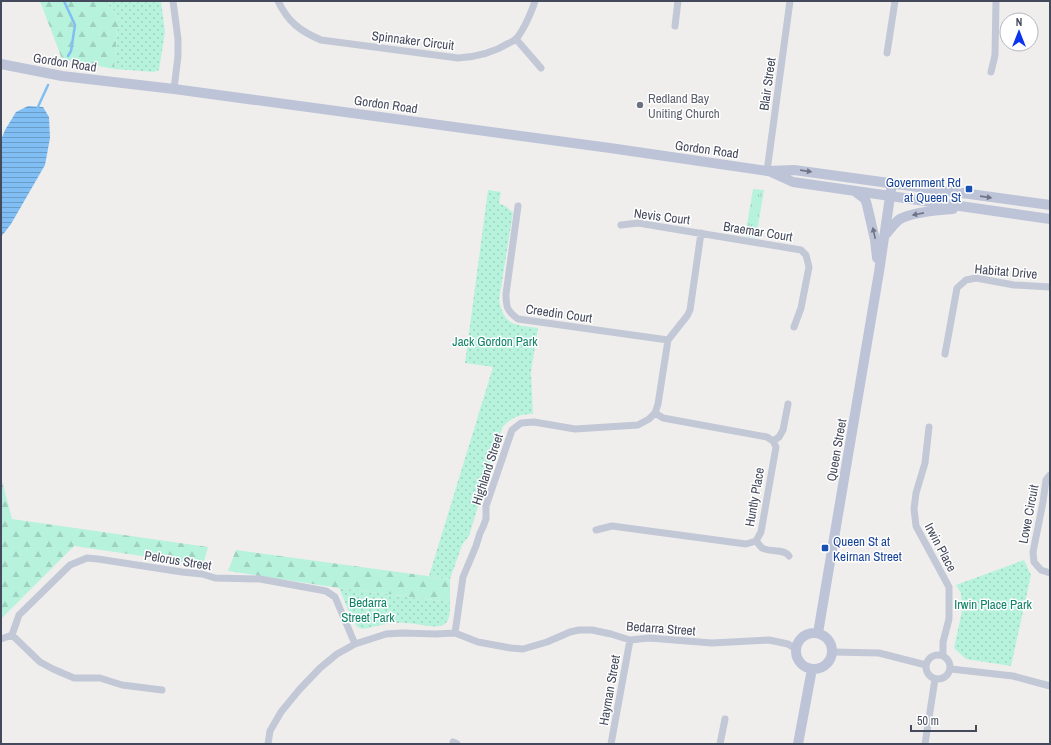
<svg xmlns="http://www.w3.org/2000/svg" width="1051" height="745" font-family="'Archivo Narrow',sans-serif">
<defs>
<pattern id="grass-tufts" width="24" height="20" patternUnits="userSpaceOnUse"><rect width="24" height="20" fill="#b7f2dd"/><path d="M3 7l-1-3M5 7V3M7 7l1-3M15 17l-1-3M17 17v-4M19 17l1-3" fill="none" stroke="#9fd1c0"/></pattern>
<pattern id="forest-firs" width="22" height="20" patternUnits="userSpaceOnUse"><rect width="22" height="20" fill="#b7f2dd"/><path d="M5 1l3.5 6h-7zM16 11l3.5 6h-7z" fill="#9fd1c0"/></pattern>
<pattern id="park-dots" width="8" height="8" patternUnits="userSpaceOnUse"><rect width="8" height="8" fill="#b7f2dd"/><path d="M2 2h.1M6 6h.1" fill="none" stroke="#9fd1c0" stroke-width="1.8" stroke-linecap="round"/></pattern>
<pattern id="water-rules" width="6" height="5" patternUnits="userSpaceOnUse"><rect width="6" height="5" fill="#80bef3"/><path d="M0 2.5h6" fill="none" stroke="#6a9cc8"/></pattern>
</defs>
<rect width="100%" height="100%" fill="#f0eeed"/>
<path fill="url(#grass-tufts)" d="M753,189L764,190L756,238L745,236Z"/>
<path fill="url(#forest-firs)" d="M40,1H105L119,16L114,69L62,59Z
M1,477L12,519L208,547L203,565L74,546L1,619Z
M236,550L450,579V602L339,588L228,571Z"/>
<path fill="url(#park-dots)" d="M105,1H161L165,32L159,70L154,72L114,69L119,16Z
M488,190L501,192L499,203L507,207L513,213L499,300C504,326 515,325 538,328L531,372L533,414C519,414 510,418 502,428L469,536L462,545L450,579L429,576L493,367L465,363Z
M1024,560L1031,575L1011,666L966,659L954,648L962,611L961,593L956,585Z
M339,588L450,602C450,609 451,621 443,625C435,629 416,623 406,623C397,622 385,624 376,626C370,627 363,631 358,627C352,623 343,596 339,588Z"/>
<path fill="url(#water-rules)" d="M28,106L43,107L49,117L50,138L45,165L11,224L1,237V140L5,130L16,112Z"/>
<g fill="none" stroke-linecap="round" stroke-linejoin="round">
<path stroke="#80bef3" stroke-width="2.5" d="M64,1L75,25L71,51L68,56
M37,109L48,85"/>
<path stroke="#c2c8d6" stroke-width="7" d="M173,1L178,39V56L174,89
M278,1C288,22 300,31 321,40L458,58C476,57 493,53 509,43C512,42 515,40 517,38C524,29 532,11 535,1
M675,26L678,1
M516,39L541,68
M887,53L895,1
M991,72L995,55L996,1
M767,171L790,1
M518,206L506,294C506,307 507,311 518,319L668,340
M621,225L638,223L801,250L806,255L809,267L801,308L794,327
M945,354L957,288L966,280L976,278L1014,285L1050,287
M929,427L925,463L916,493L914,509L916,526L949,587V619L943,642V655
M773,441L779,437L783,430L788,404
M1050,475L1046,480L1043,502L1033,552L1034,562L1041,570L1050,573
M596,530L612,526L746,544L756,541L761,532L776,447L773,441L767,437L663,418L655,413
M756,541C758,543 760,546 762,548C771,553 784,548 789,556
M455,633L463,577L476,546L480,533L483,527L486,519V506L512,430L521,423L534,422L575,429L638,425L649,419L655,413L658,404L668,340L687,316L690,310L701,233
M12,635L40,662L53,669L74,678H100L122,685L162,690
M1,639L12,635L19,615L70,565L87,558L98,559L182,572L202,574L215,578L260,579L326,591L335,597L355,644
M833,652L879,653L926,665
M926 667a12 12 0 1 1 24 0a12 12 0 1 1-24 0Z
M951,669L1013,676L1050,686
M453,742L457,744
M268,744L270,731L281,712L299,690L320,668L337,654L355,644L386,634L402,633L436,634L455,633L478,642L511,648L523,649L547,642L570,632L579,630H592L611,634L630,640L649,638L712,643L769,640L788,644L796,649
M611,744L630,640
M720,744L725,719
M925,744L935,679"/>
<path stroke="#bec4d8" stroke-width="10" d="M1,64L62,76L174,89L610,148L767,171L794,170L1050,205
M771,172L793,182L1050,219
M856,192L865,199L867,205L875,240L877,258
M885,235C890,230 894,223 900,219C913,212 938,210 953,209
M796 651a18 18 0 1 1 36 0a18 18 0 1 1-36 0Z
M818,633L879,272L892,183
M798,744L812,669"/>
</g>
<defs><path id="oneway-solid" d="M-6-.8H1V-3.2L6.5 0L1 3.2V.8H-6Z"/></defs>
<g fill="#6f7587">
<use href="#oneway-solid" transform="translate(806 171) rotate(8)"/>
<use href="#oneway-solid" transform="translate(986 197) rotate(8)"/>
<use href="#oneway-solid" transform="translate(918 214) rotate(169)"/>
<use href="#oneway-solid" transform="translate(874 233) rotate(-102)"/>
</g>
<circle fill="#6b7280" stroke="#fff" stroke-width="1.5" cx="640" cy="105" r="4"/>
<g fill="#1a4fb4" stroke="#fff" stroke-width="1.5">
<rect x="965" y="185" width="8" height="8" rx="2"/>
<rect x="821" y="544" width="8" height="8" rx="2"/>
</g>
<g text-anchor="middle" stroke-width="3" stroke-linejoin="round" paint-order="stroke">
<g font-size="13" fill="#444a5c" stroke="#fff">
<text transform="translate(413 40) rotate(7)" y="5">Spinnaker Circuit</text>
<text transform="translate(65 62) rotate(9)" y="5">Gordon Road</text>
<text transform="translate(767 84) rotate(-82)" y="5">Blair Street</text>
<text transform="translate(386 104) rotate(8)" y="5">Gordon Road</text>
<text transform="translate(707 149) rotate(8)" y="5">Gordon Road</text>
<text transform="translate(662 216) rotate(7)" y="5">Nevis Court</text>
<text transform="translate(758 231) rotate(9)" y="5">Braemar Court</text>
<text transform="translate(1006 271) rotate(5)" y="5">Habitat Drive</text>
<text transform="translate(559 313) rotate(8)" y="5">Creedin Court</text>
<text transform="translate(836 450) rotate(-80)" y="5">Queen Street</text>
<text transform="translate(487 469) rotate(-72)" y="5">Highland Street</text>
<text transform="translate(754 497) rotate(-80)" y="5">Huntly Place</text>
<text transform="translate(1028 514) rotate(-79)" y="5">Lowe Circuit</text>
<text transform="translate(941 547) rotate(62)" y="5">Irwin Place</text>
<text transform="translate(178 560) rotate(9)" y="5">Pelorus Street</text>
<text transform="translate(661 628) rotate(4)" y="5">Bedarra Street</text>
<text transform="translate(609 690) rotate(-80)" y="5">Hayman Street</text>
</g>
<g font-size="13" fill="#5b616d" stroke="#fff" text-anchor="start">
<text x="648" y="103">Redland Bay<tspan x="648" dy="15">Uniting Church</tspan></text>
</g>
<g font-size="13" fill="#164399" stroke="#fff" text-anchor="end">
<text x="961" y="187">Government Rd<tspan x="961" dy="15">at Queen St</tspan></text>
<text x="833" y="546" text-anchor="start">Queen St at<tspan x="833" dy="15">Keirnan Street</tspan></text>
</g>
<g font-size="13" fill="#0f8366" stroke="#fff">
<text x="495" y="346">Jack Gordon Park</text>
<text x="368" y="607">Bedarra<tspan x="368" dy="15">Street Park</tspan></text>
<text x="993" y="609">Irwin Place Park</text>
</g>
</g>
<rect width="1051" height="745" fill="none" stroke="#444a5c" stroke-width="4"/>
<g transform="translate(1019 32)"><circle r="19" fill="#ffffff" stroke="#b4b7be"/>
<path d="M0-3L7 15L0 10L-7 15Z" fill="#0a34ed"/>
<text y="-6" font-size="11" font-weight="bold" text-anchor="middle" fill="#444a5c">N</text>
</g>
<path d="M911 725v6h65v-6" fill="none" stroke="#444a5c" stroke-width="2"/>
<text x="917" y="725" font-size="12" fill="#444a5c" stroke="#ffffff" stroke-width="3" paint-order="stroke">50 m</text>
</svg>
